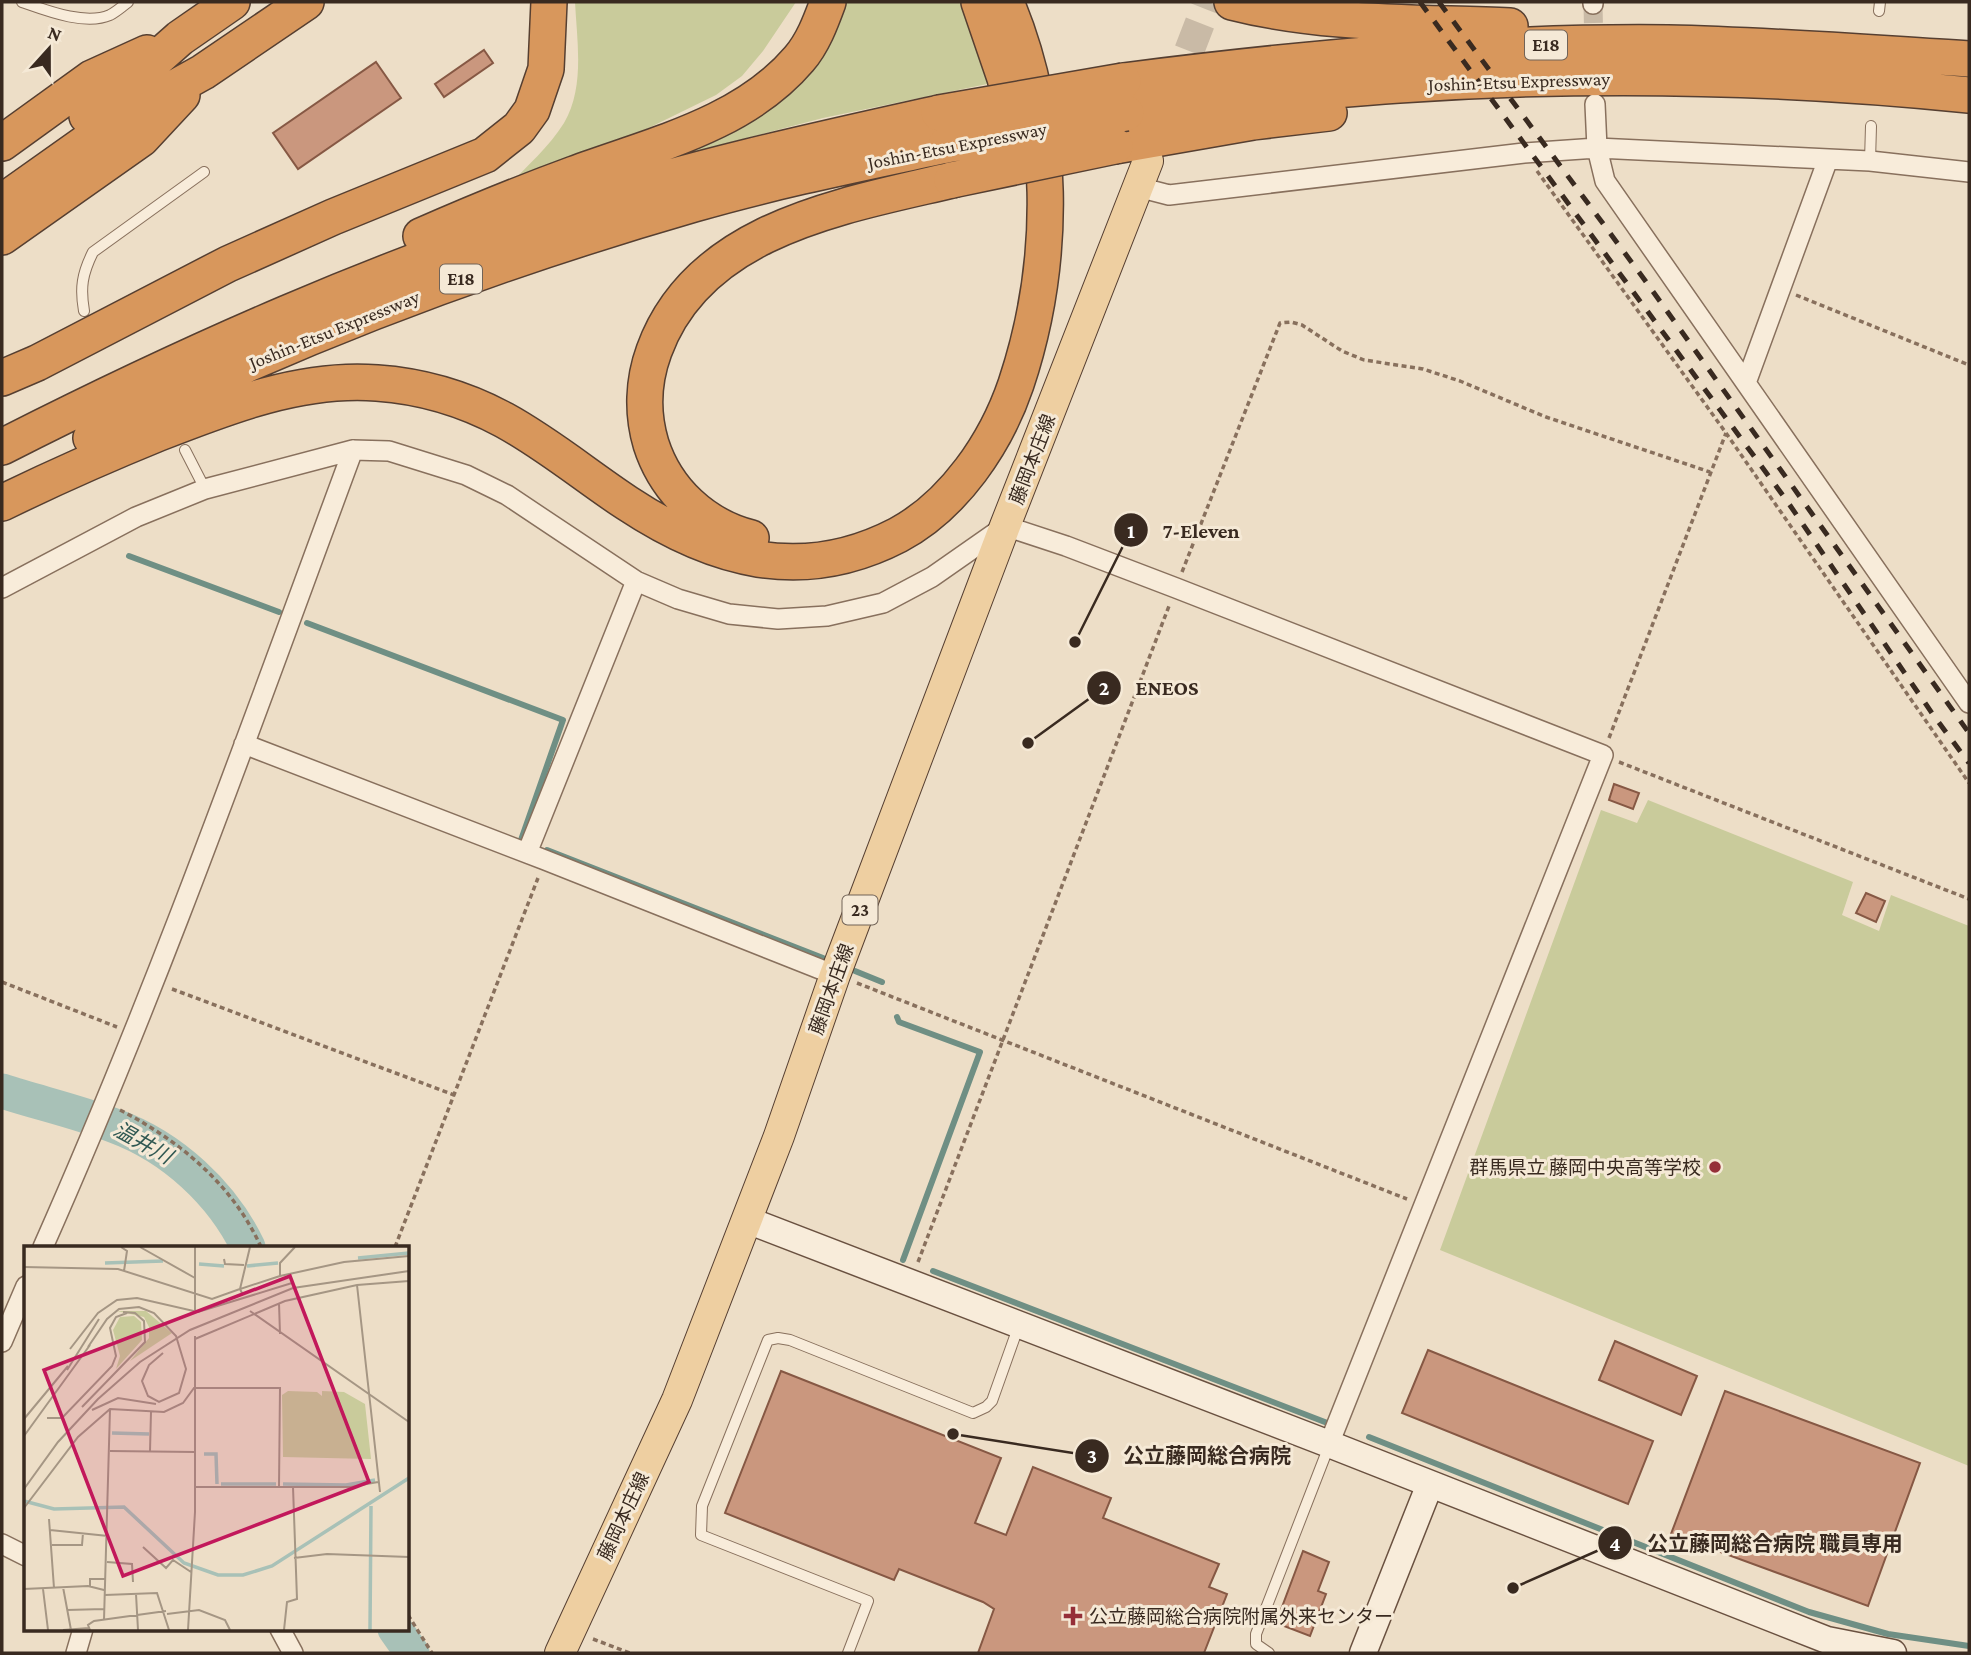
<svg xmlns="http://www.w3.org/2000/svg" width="1971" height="1655" font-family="'Crimson Pro','Noto Sans JP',serif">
<rect width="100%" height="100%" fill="#eddec7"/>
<path fill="#c9cb9b" d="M575,2H796L763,51L742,76L716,95L622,141L506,188C525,168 549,147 564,123C585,87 577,42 575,2Z
M842,2H964L992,83L823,118L628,169L692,145Z
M1648,800L1853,882L1842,915L1879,931L1891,895L1969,926V1466L1440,1250L1601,810L1637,823Z"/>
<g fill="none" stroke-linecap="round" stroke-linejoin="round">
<path stroke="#6f8f84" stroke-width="6" d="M129,556L279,612
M307,623L563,720L521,840
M547,850L823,958
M855,971L882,982
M897,1017L899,1022L980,1052L903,1260
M933,1271L1330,1424
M1369,1437L1809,1612L1888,1634L1969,1646"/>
<path stroke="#a8c1b7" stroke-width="35" d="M2,1091C39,1103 79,1112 115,1126C172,1147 222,1193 248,1247
M395,1629L412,1653"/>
</g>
<path fill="#ca977e" stroke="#865844" stroke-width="2" d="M484,50L493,63L444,97L435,84Z
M376,62L401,98L298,169L273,133Z
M1614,784L1639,793L1633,809L1609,800Z
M1866,893L1885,901L1876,922L1856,913Z
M1615,1341L1697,1376L1681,1415L1599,1380Z
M1428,1350L1653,1441L1628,1504L1402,1413Z
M781,1371L1001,1458L975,1523L1006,1535L1033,1467L1111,1498L1103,1518L1219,1564L1209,1587L1227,1594L1204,1653H978L994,1609L983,1602L899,1569L894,1580L725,1513Z
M1725,1391L1920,1463L1868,1606L1671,1534Z
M1303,1551L1329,1562L1318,1591L1326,1594L1310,1636L1276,1623Z"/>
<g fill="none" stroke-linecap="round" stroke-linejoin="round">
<path stroke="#c9baa6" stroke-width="19" stroke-dasharray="19 10" stroke-linecap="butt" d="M1593,4L1594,52"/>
<path stroke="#c9baa6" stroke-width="30" stroke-dasharray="30 15" stroke-linecap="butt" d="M1173,93L1208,2"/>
<defs>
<path id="lane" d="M22,2C45,10 85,26 110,15C116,12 123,6 128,2
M1879,11L1880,2
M1870,161L1871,126
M84,311C80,288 82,274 93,252L204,172
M185,450L205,489
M848,1653L868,1601L701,1535L702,1506L768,1340L778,1338L790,1340L973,1413L986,1407L992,1401L1019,1325
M1269,1653L1256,1644V1634L1329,1446"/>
<path id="street" d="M1593,2V4
M1595,104L1597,148L1605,181L1969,703
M1138,187L1169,195L1524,153L1597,148L1870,161L1969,172
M1746,383L1828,159
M2,588L136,517L205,489L353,450L389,451L466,475L507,495L636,581L678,599L729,614L778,619L827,616L883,603L932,577L1005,526L1066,546L1176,588L1603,755L1329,1444
M244,744L545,860L835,975
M527,853L636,581
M43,1247C159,986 254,717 353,450
M2,1342L26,1286
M2,1544L26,1556
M280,1629L293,1653
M76,1653L83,1629"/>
<path id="secondary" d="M747,1220L1329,1444L1827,1640L1893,1653
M1363,1653L1430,1484"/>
<path id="primary" d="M560,1653L677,1400L779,1136L835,975L1005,526L1148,161"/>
<path id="highway" d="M979,2L1005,78L1017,130
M1232,2C1322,25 1418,22 1510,26
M1123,81C1304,58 1485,41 1668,43C1768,45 1869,53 1969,59
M1126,113C1217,102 1308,91 1399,85C1589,72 1781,76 1969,95
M87,116L110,100L180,38L232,2
M2,143L92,78L147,53
M1115,146L1253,122L1329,113
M2,202L122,117L203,72L306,2
M421,236C471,214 522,193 574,174C652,145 743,125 799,59C813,43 821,21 828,2
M2,237L141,139L182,95
M2,378L37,363L228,264L333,217L485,155L519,128L532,110L546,69L549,2
M91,438C284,340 486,264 694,204C777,180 862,163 946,145
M2,447C189,352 380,267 580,204C698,166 818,140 939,113
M2,503C53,478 105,455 159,433C228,406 302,377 377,383C421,386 465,399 504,420C548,444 586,476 627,503C713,560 802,585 898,535C954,505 996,443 1016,384C1057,261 1056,122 1006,2
M751,538C704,526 666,491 651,444C642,414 643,381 654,351C698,229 842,206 952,180"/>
</defs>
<use href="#lane" stroke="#88705d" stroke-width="12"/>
<use href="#street" stroke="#88705d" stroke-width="22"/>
<use href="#secondary" stroke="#6a5140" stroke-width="29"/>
<use href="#primary" stroke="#563f31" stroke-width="32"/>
<use href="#highway" stroke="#563f31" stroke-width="38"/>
<path stroke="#88705d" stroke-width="3.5" stroke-dasharray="5 3.5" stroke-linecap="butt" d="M1537,171L1726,433L1969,783
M1796,295L1969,365
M1182,572L1280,323L1291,322L1302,325L1342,351L1364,360L1423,369L1460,381L1546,417L1710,472
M1609,738L1726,433
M1619,762L1969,899
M2,982L117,1027
M857,983L1407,1199
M172,989L454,1095
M120,1110C180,1141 233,1185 261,1247
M395,1247L538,878
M918,1262L1169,606
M408,1615L432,1653
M593,1639L630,1653"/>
<use href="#lane" stroke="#f8ecda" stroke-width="10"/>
<use href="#street" stroke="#f8ecda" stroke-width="19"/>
<use href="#secondary" stroke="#f8ecda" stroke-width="26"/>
<use href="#primary" stroke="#eecfa1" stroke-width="30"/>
<use href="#highway" stroke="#d8975c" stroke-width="35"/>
<path stroke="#392a20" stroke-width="5" stroke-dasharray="12 12" stroke-linecap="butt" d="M1420,2L1787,501L1934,716L1969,763
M1439,2L1644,279L1969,733"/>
<defs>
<path id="highway-bridge" d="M939,113L1123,81
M946,145L1126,113
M952,180L1115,146"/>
</defs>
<use href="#highway-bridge" stroke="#563f31" stroke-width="38" stroke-linecap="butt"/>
<use href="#highway-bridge" stroke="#d8975c" stroke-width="35"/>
</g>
<g fill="#952f38" stroke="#f5e9d6" stroke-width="2.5">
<circle cx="1715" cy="1167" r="7"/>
<path d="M1069.5 1605.5h7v7h7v7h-7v7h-7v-7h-7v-7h7z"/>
</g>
<g text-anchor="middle" stroke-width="6" stroke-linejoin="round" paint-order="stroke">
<g fill="#f5e9d6" stroke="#716357" stroke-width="2">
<rect x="1525" y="30.5" width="42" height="29" rx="5"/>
<rect x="440" y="264.5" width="42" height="29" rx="5"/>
<rect x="842.5" y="895.5" width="35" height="29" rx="5"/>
</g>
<g font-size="18" font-weight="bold" fill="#392a20">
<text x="1546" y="51">E18</text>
<text x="461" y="285">E18</text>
<text x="860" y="916">23</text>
</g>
<g font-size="19" fill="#392a20" stroke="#f5e9d6">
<text transform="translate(1519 81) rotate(-2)" y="7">Joshin-Etsu Expressway</text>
<text transform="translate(957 145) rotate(-11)" y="7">Joshin-Etsu Expressway</text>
<text transform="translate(334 329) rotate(-22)" y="7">Joshin-Etsu Expressway</text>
<text transform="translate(1032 459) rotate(-69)" y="7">藤岡本庄線</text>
<text transform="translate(831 989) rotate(-70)" y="7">藤岡本庄線</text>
<text transform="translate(623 1516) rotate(-65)" y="7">藤岡本庄線</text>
</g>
<g font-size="19" fill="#392a20" stroke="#f5e9d6" text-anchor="end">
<text x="1701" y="1174">群馬県立 藤岡中央高等学校</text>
<text x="1089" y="1623" text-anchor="start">公立藤岡総合病院附属外来センター</text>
</g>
<g font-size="21" font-style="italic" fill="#305852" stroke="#f5e9d6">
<text transform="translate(143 1143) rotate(29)" y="7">温井川</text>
</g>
</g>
<g transform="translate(24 1246)">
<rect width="385" height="385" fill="#eddec7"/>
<path d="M93,65H122L148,87L106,115L125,92V81L120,71ZM110,70L117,76L118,94L92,123L96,110L89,84L96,71ZM264,145L293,146L298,150V145L320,146L341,158L347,213L259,211L258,149Z" fill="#c9cb9b"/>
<path fill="none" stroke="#a8c1b7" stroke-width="3.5" d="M334,12L385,7M81,17L139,15M175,18L200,20M223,20L254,17M88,187L125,188M180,208H192L193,238M197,238H252M259,238L322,239L351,234M0,255L30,263L100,261L160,317L194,329H219L248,320L385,232M346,384L347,260"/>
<path fill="none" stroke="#a59684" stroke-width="2" d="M97,1L103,5L100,25M116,1L171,32M271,1L256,17V30L320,16L385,10M200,13L201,18L220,19M0,21L94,23L188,53L216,43L226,1M333,39L356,246M219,49L216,43L256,30M255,57L256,88M171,64V1M226,65L385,176M171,93L261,55L333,39L385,35M64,101L83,73L95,63L115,61L130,67L152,90L162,123L155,147L135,156L124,150L118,135L125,119L139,107M46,103L74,67L93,54L113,52L174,66L268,37M43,124L75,73M58,161L121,96L120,75L111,67L99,66M68,164L94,152L132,158M23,172H38L88,120L92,110L86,82L92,71L103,67M0,173L44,120M0,190L66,99M86,205L171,206M126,205L127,166M171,241H326L354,236M0,243L34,196L74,153L116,116L166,84L269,42L385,25M0,262L54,191L86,163L140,166L159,157L170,142H256L255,241M25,273L30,342M26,284L84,290M28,299H58L59,287M119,301L142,322L149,314L167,326M270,312L303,308L385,311M83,316L108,318L109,336M39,341L47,384M66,341V333H81M0,343L64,340L80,344M19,343L24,384M112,348L114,384M81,349L133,347L145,384M43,364L80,363M143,368L175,364L201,374L206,384M80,374L86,163M39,384L65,382M66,384L64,379L70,375L142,365M164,384L171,266V90M260,384L263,356L273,353L269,241"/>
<path fill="#c2185b" fill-opacity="0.15" stroke="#c2185b" stroke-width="3.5" d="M266,30L345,236L99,330L20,124Z"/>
<rect width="385" height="385" fill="none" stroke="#392a20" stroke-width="3.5"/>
</g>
<path fill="none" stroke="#392a20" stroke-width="2.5" d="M1075 642L1131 530M1028 743L1104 688M953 1434L1092 1456M1513 1588L1615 1543"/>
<g fill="#392a20" stroke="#f5e9d6" stroke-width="2.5">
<circle cx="1075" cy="642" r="7"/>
<circle cx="1028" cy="743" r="7"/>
<circle cx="953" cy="1434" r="7"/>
<circle cx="1513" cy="1588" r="7"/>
<circle cx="1131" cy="530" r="18"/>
<circle cx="1104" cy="688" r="18"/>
<circle cx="1092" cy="1456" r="18"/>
<circle cx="1615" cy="1543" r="18"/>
</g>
<g font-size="21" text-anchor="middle" font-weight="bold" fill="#fff">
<text x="1131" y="538">1</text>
<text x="1104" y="695">2</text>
<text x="1092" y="1463">3</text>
<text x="1615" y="1551">4</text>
</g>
<g font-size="21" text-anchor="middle" font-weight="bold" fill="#392a20" stroke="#f5e9d6" stroke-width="6" stroke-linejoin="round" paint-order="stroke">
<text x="1201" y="538">7-Eleven</text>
<text x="1167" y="695">ENEOS</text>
<text x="1207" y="1463">公立藤岡総合病院</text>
<text x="1775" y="1551">公立藤岡総合病院 職員専用</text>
</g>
<rect width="1971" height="1655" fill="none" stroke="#392a20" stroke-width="7"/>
<g transform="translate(49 49) rotate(21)" stroke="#f5e9d6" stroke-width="5" paint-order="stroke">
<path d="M0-5L12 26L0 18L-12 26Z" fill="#392a20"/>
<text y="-10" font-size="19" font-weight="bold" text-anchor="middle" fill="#392a20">N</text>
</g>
</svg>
